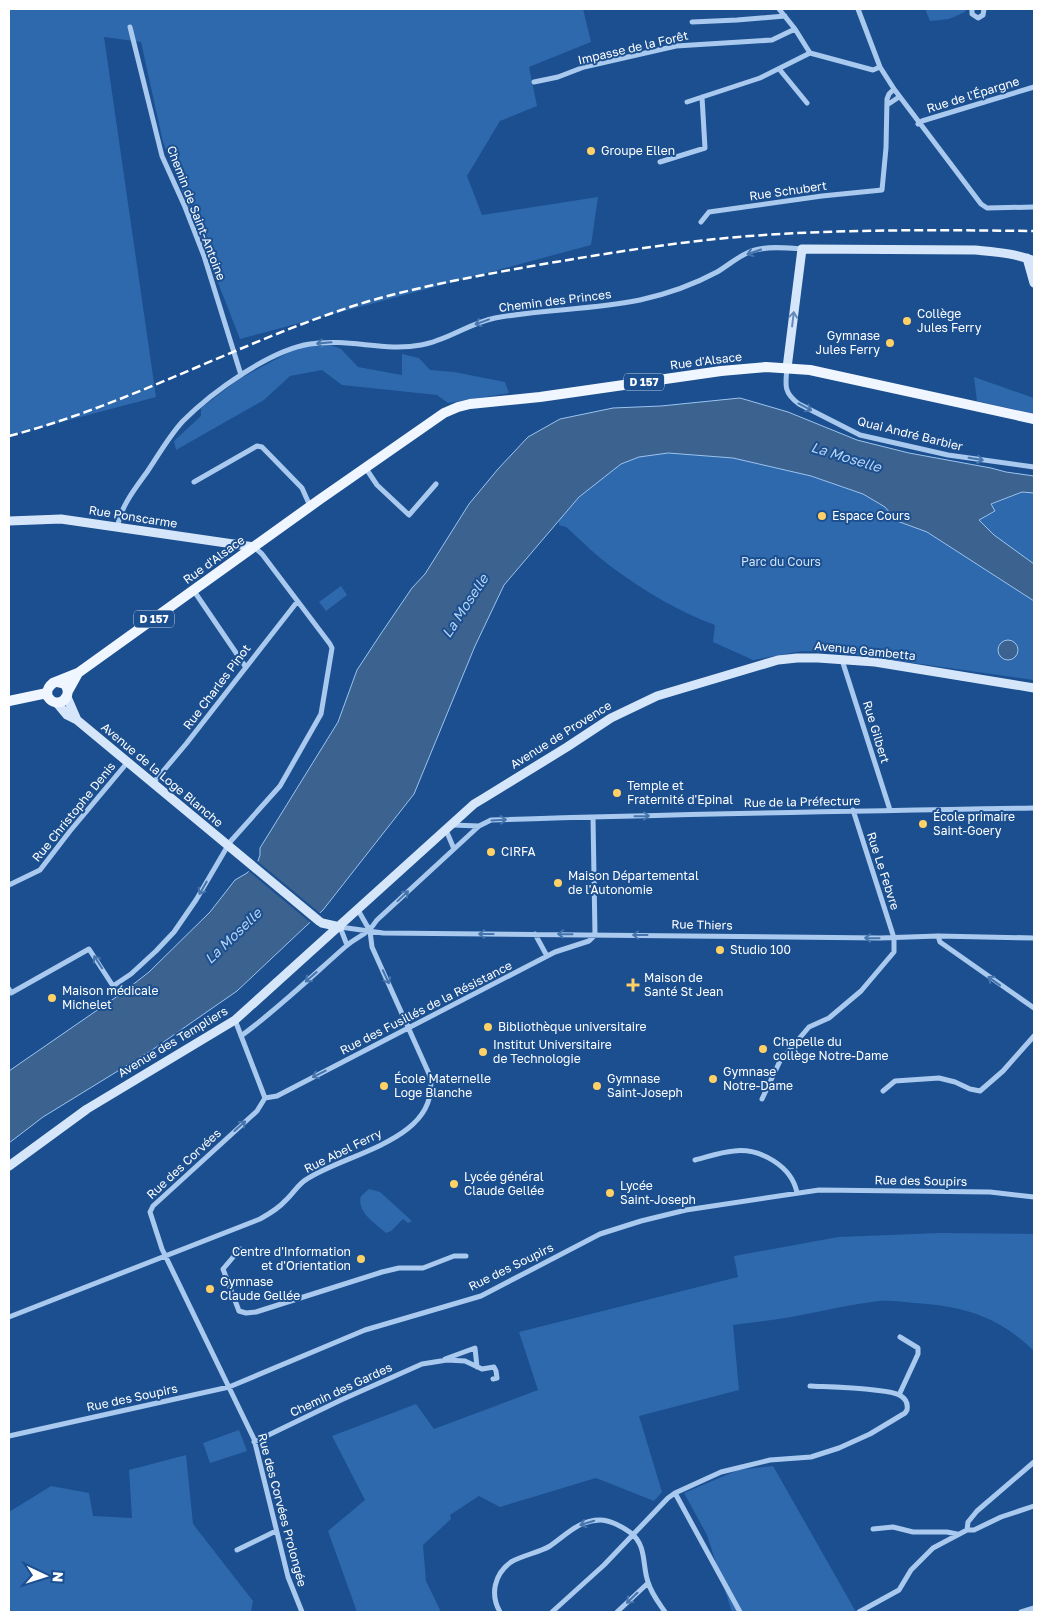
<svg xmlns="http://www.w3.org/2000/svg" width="1043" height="1621" font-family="'Golos Text',sans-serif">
<rect width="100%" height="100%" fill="#1b4f8f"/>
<path fill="#2e69ad" d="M9,9H583L591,42L529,67L537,106L500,121L467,176L482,215L598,197L591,245L240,339L163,142L141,42L104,37L156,397L9,436Z
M925,9H966L965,12L949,19L930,21Z
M318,340L341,349L358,367L402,375V354L419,358L430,370L454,372L505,382L509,393L448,403L437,395L342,385L322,370L290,376L264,400L176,450L174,441L201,416V408L239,379L308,342Z
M974,377L1034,398V414L977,401Z
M668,453L733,458L811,476L863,494L885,507L897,521L927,532L1034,601V680L836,652L802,651L753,660L713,642L715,625C679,612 644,591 613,568C596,556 581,540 566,527L559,525V519C579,496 608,466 637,457C647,454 658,454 668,453Z
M1022,492L1034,493V564L994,535L978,520L995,512L990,505Z
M341,586L347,595L326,611L319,602Z
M369,1189L380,1192L412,1221L408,1223L403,1219L391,1231L386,1233C376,1224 356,1212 361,1196Z
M940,1233L1034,1234V1351C998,1316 963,1306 914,1303C903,1302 890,1300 879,1301C853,1304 827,1310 801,1315C778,1320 755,1322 733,1325L739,1390L639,1416L662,1492L654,1501L596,1478L500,1507L479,1496L450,1515L451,1519L423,1545L426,1581L441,1612H357L328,1531L365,1500L332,1436L416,1404L434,1429L538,1390L519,1332L738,1277L734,1256L838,1237Z
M239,1430L247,1451L210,1463L203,1443Z
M186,1455L193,1524L253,1601L251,1612H9V1512L51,1486L89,1493L93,1516L132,1518L129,1470Z
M773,1466L856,1612H732L707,1535L684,1493L738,1470Z"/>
<path fill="#3c6290" stroke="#9cc4f0" d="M740,398L788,412L857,440L909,453L991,468L1006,472L1034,476V493L1022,492L991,504L995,511L979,520L994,535L1034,564V601L927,532L897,521L885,507L863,494L811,476L733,458L668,453L639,457L621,464L579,497L504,585L475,646L414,794L323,910L237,991L152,1050L43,1117L9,1143V1071L122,993L149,972L210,912L235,880L247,873L258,861L260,855V848L338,722L357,670L380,635L412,588L425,574L469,504L498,469L528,437L560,419L613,408L661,406Z
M998 650a10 10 0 1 1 20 0a10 10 0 1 1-20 0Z"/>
<path fill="#1b4f8f" d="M256,860L321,914L318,919L312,924L247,870Z"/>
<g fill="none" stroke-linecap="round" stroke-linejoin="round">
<path stroke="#a9c9ee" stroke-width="5" d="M779,9L795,29L810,53
M858,9L880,67L894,89L981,204L987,208L1034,207
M972,9V14L978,18L983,15L984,9
M692,22L737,20L785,16
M130,27L162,156L185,207L204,256L241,375
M780,70L807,103
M534,82L558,77L584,67L676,46L772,40L795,29
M687,102L760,78L810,53L873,70L880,67
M887,105L899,97
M918,124L922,121L1034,87
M660,162L705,148L702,97
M701,222L709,212L822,196L882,190L886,148L887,99L889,94L894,89
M787,368C785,386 784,393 799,404L860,435L948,455L1034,467
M365,467L377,485L409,515L436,484
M194,482L257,446L262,447L302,488L310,506
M117,528C121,506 134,490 147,472C158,456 169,436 183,421C212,392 270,350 310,344C349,338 384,352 421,345C447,341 469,323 495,318C543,309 592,310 640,300C667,294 693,285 717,272C729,265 742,253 755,250C770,246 787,248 802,249
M194,591L245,666
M842,660L890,810
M153,783L186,744L297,602
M593,817L595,935
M452,825L479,826L491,820C672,814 853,811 1034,808
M446,830L454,849
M9,885L40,870L70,831L127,763
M340,927L383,933L880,938L938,936L1034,938
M340,927L347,945
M535,934L547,956
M938,936L940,942L1034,1008
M9,989L11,993L89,949L113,986L131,974L156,951L174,932L196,900L230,842L280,786L321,714L332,648L330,644L262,554L254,547
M235,1020L265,1098
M241,1036C278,1009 311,977 345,947C358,935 366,937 377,920L479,826
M883,1091L895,1081L939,1078L955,1082L970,1089L980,1091L1003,1071L1034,1036
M265,1098L257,1111L153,1206L150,1212L162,1249L254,1439L288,1577L302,1612
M265,1098L277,1096L555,952L589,941L595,935
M762,1099L780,1061L809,1027L829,1018L861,991L894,952V938L853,810
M695,1160C707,1157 721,1152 734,1151C760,1148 792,1166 797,1193
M240,1249L223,1269L239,1311L246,1313L256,1312L382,1272L399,1268H423L454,1256H466
M9,1317L260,1219C269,1214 278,1209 285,1201C293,1194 298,1184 307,1179C346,1153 441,1140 430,1076L372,947L370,931L358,910
M445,1359L475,1348L477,1367
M899,1395L918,1354V1348L900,1337
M9,1436L229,1387L365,1330L481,1296L600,1234L641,1221L686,1210L819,1190L990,1192L1034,1197
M254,1442L341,1400L422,1364L447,1360L465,1361L482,1369L494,1367L496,1371L497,1378L493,1379
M675,1493L740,1612
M873,1529L893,1527L913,1532H947L957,1534
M967,1530L968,1522L977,1511L1034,1462
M237,1550L276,1531
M500,1612C490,1595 494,1574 511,1562C523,1555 538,1553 550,1546C566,1535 579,1520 600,1520C610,1520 623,1527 631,1533C647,1546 642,1565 648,1582C651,1593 659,1603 665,1612
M552,1612L604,1565L668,1498L675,1493L721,1472L770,1460L811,1457L839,1448L870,1434L905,1413L907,1410C908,1404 906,1399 901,1396C890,1388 826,1387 810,1386
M617,1612L648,1583
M859,1612L899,1590L911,1570L933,1548L967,1530H974L1001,1517L1034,1506
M1021,1612L1034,1608"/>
<path stroke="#d6e6fa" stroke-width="9" d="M1027,258L1034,283
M787,368L802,249L975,250C995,252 1015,253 1034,261
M9,521L61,519L254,547
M67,697L77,720
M57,703L67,715L77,720L319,921L322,923L340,927
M9,1166L87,1109L235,1020L474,804L484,798L567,747L611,718L657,696L778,660L797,658H818L875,662L1034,688"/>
<path stroke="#f0f6ff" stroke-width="10" d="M78,673L319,500L444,413L458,407L470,404L540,397L721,371L766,367L810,370L1034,419
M57,682L65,684C74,698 57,710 48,697C46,691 48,687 53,683L78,673L68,691
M9,701L47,693"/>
<path stroke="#fff" stroke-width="2.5" stroke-dasharray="9 4" stroke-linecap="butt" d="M9,436C132,404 245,339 366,302C421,286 477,276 532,266C609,253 686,240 764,235C854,229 944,230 1034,231"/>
</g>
<defs><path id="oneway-shaft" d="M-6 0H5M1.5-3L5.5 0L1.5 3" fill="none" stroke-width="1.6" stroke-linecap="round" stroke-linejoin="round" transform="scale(1.25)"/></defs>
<g stroke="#4674ac">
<use href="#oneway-shaft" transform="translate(754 252) rotate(161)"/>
<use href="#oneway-shaft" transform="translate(482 322) rotate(160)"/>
<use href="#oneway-shaft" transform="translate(324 343) rotate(175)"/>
<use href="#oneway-shaft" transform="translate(805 407) rotate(28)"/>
<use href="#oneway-shaft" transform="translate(976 459) rotate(9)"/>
<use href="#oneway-shaft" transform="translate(642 816) rotate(-1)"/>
<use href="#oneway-shaft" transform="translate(499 820) rotate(-3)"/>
<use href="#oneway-shaft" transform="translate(203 888) rotate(120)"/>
<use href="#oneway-shaft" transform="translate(403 896) rotate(-43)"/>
<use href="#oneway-shaft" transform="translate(486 934) rotate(-180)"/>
<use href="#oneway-shaft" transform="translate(565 934) rotate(-179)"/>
<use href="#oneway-shaft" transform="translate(640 935) rotate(-180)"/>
<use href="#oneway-shaft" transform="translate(872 938) rotate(-179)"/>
<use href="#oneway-shaft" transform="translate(98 962) rotate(-123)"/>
<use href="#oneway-shaft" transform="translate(311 977) rotate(139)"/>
<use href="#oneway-shaft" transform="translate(386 977) rotate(65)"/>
<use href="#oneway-shaft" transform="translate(994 981) rotate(-144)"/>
<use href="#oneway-shaft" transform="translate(319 1074) rotate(153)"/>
<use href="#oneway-shaft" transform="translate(240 1126) rotate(-42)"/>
<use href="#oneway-shaft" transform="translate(587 1523) rotate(163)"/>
<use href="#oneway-shaft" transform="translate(632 1598) rotate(136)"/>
</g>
<use stroke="#668bba" href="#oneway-shaft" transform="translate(793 319) rotate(-83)"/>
<g fill="#ffd166" stroke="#1b4f8f" stroke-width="2">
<circle cx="591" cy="151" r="5"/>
<circle cx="907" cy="321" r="5"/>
<circle cx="890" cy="343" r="5"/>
<circle cx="822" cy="516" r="5"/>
<circle cx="617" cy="793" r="5"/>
<circle cx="923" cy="824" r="5"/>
<circle cx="491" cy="852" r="5"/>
<circle cx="558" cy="883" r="5"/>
<circle cx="720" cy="950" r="5"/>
<path d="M630.5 977.5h5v5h5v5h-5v5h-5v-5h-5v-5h5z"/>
<circle cx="52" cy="998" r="5"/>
<circle cx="488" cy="1027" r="5"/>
<circle cx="763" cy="1049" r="5"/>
<circle cx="483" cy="1052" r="5"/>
<circle cx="713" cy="1079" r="5"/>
<circle cx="384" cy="1086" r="5"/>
<circle cx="597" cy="1086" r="5"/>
<circle cx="454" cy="1184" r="5"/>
<circle cx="610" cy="1193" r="5"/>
<circle cx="361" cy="1259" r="5"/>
<circle cx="210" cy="1289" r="5"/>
</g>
<g text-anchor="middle" stroke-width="4" stroke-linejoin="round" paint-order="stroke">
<g fill="#1b4f8f" stroke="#bbcadd" stroke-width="1">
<rect x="624" y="373.5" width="40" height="17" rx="4"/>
<rect x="134" y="610.5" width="40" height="17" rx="4"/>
</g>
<g font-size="11" font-weight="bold" fill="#fff">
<text x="644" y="386">D 157</text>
<text x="154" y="623">D 157</text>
</g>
<g font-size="12" fill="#fff" stroke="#1b4f8f">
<text transform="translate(633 48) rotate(-13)" y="4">Impasse de la Forêt</text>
<text transform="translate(973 95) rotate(-17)" y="4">Rue de l'Épargne</text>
<text transform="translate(788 191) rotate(-8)" y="4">Rue Schubert</text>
<text transform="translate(196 213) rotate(69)" y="4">Chemin de Saint-Antoine</text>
<text transform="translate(555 301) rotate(-7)" y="4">Chemin des Princes</text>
<text transform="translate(706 361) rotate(-7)" y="4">Rue d'Alsace</text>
<text transform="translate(910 434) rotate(14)" y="4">Quai André Barbier</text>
<text transform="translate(133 517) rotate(9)" y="4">Rue Ponscarme</text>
<text transform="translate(214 560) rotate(-36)" y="4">Rue d'Alsace</text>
<text transform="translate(865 651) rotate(6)" y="4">Avenue Gambetta</text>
<text transform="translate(217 687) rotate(-53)" y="4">Rue Charles Pinot</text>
<text transform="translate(876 732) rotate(73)" y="4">Rue Gilbert</text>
<text transform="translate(561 735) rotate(-32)" y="4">Avenue de Provence</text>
<text transform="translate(162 775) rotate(40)" y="4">Avenue de la Loge Blanche</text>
<text transform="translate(802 802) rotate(-1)" y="4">Rue de la Préfecture</text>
<text transform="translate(74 812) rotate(-51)" y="4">Rue Christophe Denis</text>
<text transform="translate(883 871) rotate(72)" y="4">Rue Le Febvre</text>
<text transform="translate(702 925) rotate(1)" y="4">Rue Thiers</text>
<text transform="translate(426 1008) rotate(-27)" y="4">Rue des Fusillés de la Résistance</text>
<text transform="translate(173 1042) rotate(-31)" y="4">Avenue des Templiers</text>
<text transform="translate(343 1151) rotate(-26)" y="4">Rue Abel Ferry</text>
<text transform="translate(184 1164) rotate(-43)" y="4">Rue des Corvées</text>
<text transform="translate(921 1181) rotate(1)" y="4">Rue des Soupirs</text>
<text transform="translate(511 1267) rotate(-26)" y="4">Rue des Soupirs</text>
<text transform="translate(341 1390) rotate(-25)" y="4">Chemin des Gardes</text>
<text transform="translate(132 1398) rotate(-12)" y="4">Rue des Soupirs</text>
<text transform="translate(282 1510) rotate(75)" y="4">Rue des Corvées Prolongée</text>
</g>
<g font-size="12" fill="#fff" stroke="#1b4f8f" text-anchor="start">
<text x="601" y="155">Groupe Ellen</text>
<text x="917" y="318">Collège<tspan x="917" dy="14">Jules Ferry</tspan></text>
<text x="880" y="340" text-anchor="end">Gymnase<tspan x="880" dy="14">Jules Ferry</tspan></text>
<text x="832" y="520">Espace Cours</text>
<text x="627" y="790">Temple et<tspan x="627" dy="14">Fraternité d'Epinal</tspan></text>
<text x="933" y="821">École primaire<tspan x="933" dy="14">Saint-Goery</tspan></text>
<text x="501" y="856">CIRFA</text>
<text x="568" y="880">Maison Départemental<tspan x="568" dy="14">de l'Autonomie</tspan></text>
<text x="730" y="954">Studio 100</text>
<text x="644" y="982">Maison de<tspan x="644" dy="14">Santé St Jean</tspan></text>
<text x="62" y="995">Maison médicale<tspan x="62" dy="14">Michelet</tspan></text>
<text x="498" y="1031">Bibliothèque universitaire</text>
<text x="773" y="1046">Chapelle du<tspan x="773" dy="14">collège Notre-Dame</tspan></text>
<text x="493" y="1049">Institut Universitaire<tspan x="493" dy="14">de Technologie</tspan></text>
<text x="723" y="1076">Gymnase<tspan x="723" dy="14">Notre-Dame</tspan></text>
<text x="394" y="1083">École Maternelle<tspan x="394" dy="14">Loge Blanche</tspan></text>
<text x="607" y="1083">Gymnase<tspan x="607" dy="14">Saint-Joseph</tspan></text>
<text x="464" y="1181">Lycée général<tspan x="464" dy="14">Claude Gellée</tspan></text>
<text x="620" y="1190">Lycée<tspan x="620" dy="14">Saint-Joseph</tspan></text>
<text x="351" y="1256" text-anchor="end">Centre d'Information<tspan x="351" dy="14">et d'Orientation</tspan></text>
<text x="220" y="1286">Gymnase<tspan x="220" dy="14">Claude Gellée</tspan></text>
</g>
<g font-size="12" fill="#cfe3fa" stroke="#1b4f8f">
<text x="781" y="566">Parc du Cours</text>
</g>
<g font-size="14" font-style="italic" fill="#b5d3f5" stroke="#1b4f8f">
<text transform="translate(846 457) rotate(17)" y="5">La Moselle</text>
<text transform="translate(465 606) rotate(-57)" y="5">La Moselle</text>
<text transform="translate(233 936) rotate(-44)" y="5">La Moselle</text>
</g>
</g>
<rect width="1043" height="1621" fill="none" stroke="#ffffff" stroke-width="20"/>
<g transform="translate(45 1576) rotate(94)" stroke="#1b4f8f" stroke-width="4" paint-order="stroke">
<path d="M0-4L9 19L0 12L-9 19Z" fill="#ffffff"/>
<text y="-8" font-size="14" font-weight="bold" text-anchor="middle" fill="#ffffff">N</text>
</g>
</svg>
